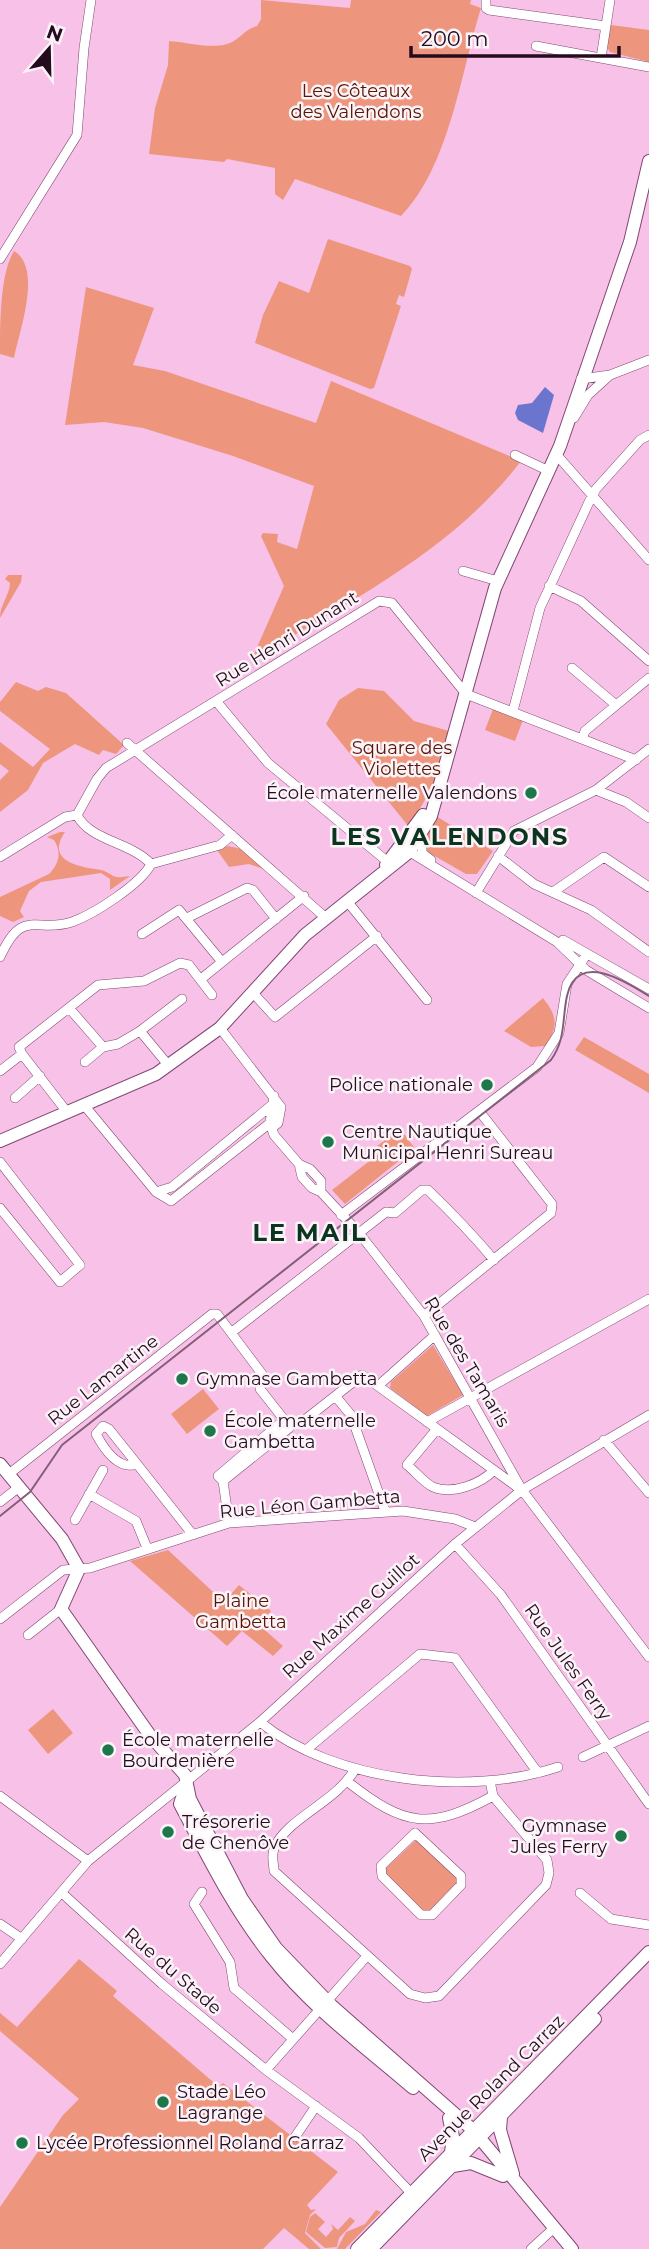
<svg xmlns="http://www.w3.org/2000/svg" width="649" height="2249" font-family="Montserrat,sans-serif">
<rect width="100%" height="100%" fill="#f8c2e8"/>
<path fill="#ed967d" d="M261,0L350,8L351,0H471L470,4L481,8C461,73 449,167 401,216L295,179L283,200L275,194V168L227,159L224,162L149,154L155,108L168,65L169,41C186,42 213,50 230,43C240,39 244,30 257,26L261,19Z
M611,25L649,30V62L610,52L607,47Z
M328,239L410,266L412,269L404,297L399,295L396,304L401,306L374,388L370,389L255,343L263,315L279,281L309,293Z
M14,251C43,268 19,332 14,358L0,354C0,324 0,273 14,251Z
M86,287L154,308L133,365L165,371L316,423L331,381L521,461C453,551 346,603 251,661L284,586L261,536L263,533L278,534L277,542L297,549L314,486L233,456L143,428L104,422L65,425Z
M8,575H22L21,582L0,618C0,604 9,597 10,583L5,579Z
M16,682L38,691L46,687L66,693L124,745L116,754L103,750L99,755L75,744L43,763L28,790L0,812V780L9,771L0,764V742L33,767L50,749L0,711V702Z
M358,688L384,691L414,721L449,731L435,783L409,827L326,724L339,700Z
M493,709L523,720L515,741L485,730Z
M436,816L493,851L477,874H466L426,851L423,842Z
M60,832H65C44,863 83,867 101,870C107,871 111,876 117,877C122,878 125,876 130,876L110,890V879L101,873L41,882L29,891L20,911L24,917L13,922L0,916V897L49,874C59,864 62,852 54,840L47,837Z
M228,846L246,850L269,871L249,864L229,867L217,850Z
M543,998C558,1017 558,1026 546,1046L531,1047L504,1031Z
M584,1037L649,1074V1093L575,1050Z
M400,1129L417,1151L402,1163L400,1160L345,1204L332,1190L381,1152L377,1146Z
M433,1345L463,1395L427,1416L390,1388L391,1382Z
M203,1389L219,1409L187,1434L171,1414Z
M168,1550L224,1602L239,1585L271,1611L259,1625L283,1646L273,1656L242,1631L227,1646L130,1561Z
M53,1709L73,1733L48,1754L28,1730Z
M416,1840L460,1881L427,1914L383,1871Z
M79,1959L117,1991L113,1996L219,2087L223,2083L338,2172L307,2205L311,2210L316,2209L310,2215L305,2233L321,2249H309L284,2228L263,2249H0V2207L63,2115L79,2099L0,2031V2013L17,2027Z
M376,2210L381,2212L345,2249H337L346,2232L365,2224Z
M315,2213L325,2222L318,2229L326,2237L333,2229L331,2224L338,2230L350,2217L355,2221L339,2238L337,2247L325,2248L306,2232L310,2217Z"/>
<path fill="#6b75cd" d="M545,387L554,395L543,433L518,420L515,413L518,405L532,403Z"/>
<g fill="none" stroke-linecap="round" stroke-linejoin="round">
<defs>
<path id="minor" d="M486,0V8L489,10L606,26
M536,46L649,67
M601,58L610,0
M0,259L77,135L84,48L91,0
M581,379L610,375L649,360
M574,418L588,395L610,375
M556,454L649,560
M515,455L549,471
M463,571L498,581
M549,586L581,601L649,661
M572,668L616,705
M216,701L268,763L388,862
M513,711L540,608L589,502L596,489L640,440L649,435
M583,737L585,731L649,678
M127,743L326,918
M596,790L626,802L649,818
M77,815C90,841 131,842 151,864
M422,833V853L431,860
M405,849L557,942L586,970L649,1008
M498,856L534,884L591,910L649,952
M0,857L65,817L77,815L97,779L106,768L379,601L392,603L466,694L636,760
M553,892L604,857L649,887
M476,893L514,831L596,790L649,749
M347,901L427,1000
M187,918L247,888L253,890L276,919
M142,934L179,910L222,962
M563,940L649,989
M0,957C23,906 36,934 72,922C94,914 141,884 151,864L220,845L232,835
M201,979L304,896
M254,994L275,1017L377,936
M69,1008L103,1047L118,1044L140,1031L169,1066
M220,1028L281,1107L278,1123L273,1127
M140,1031L182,999
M22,1054L19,1047L98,985L144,981L180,963L189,965L212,995
M85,1062L103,1047
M0,1071L22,1054L67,1112
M274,1096L270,1123L274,1135L299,1164L302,1177L312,1188L321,1192L359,1233L424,1316L522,1490L649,1657
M15,1098L40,1076
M84,1105L156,1192L171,1201L270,1123
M0,1162L80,1265L60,1282L0,1208
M299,1164L310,1169L321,1181V1192
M156,1192L172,1187L273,1104
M341,1215L537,1067L559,1033L567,984L587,954
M424,1316L551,1213L552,1204L480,1112
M232,1332L386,1212L395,1213L422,1190H428C452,1213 473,1235 494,1260
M378,1386L520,1489
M336,1397L351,1415L385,1511
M427,1422L649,1299
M103,1426L109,1429L137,1464C118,1471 104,1449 96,1434Z
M437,1429L407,1465C415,1471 424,1483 433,1487C452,1495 481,1484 494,1470
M604,1440L649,1493
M137,1464L193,1535
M9,1474L212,1314H217L262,1374L260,1389L286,1422H302L362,1375L378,1386L435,1335
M223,1481L289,1428L291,1423
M89,1494L136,1521L147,1548
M0,1502L19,1487
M75,1520L103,1470
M229,1523L223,1481L218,1476L284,1420
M455,1544L501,1595L649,1804
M0,1619L63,1570L90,1568L229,1523L403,1511L455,1519L475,1527
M28,1635L61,1609
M260,1722C334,1782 469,1797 558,1767
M306,1750L420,1654L455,1658L538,1773
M583,1757L649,1726
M355,1769C337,1802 285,1819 274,1849C271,1856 274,1864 274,1871L410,1994L425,1998L439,1996L546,1885L549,1873L547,1860L493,1796L490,1781
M348,1782C404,1826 429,1831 493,1796
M0,1796L88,1861
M415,1833L461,1876V1885L432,1915H421L382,1876L381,1866Z
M202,1892L194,1904L230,1962L234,1988L293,2039
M62,1893L162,1984L266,2070L359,2138L411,2193
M580,1893L611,1919L649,1925
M0,1924L22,1939
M0,1964L88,1861L260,1722L455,1544L522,1490L649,1415
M266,2070L367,1956
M295,2137L316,2106
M531,2249L554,2228"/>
<path id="major" d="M386,865L423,815
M0,1141L156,1074L220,1028L305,935L409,852L431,816L495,588L560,446L630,242L649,161
M0,1464L62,1539L79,1569L61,1609L149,1734L185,1775L190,1799L242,1899L276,1948L332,2006L473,2130L572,2249
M186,1785L180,1804C208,1857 234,1910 271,1956C311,2007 364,2046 413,2088
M501,2117L500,2130L513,2174
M449,2118L453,2137L451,2152
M453,2166L471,2163L503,2176
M357,2249L649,1952
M371,2249L595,2019"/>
</defs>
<use href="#minor" stroke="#814773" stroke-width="10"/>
<use href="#major" stroke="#814773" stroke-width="14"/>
<use href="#minor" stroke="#fff" stroke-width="9"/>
<use href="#major" stroke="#fff" stroke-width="12"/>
<path stroke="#835e79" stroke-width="2" d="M0,1516L30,1492L62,1445L551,1060C566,1039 562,1019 567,996C577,950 627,982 649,996"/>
</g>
<g fill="#1e774b" stroke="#fbf3f8" stroke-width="2.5">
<circle cx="531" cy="793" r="7"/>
<circle cx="487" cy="1085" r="7"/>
<circle cx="328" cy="1142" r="7"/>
<circle cx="182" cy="1379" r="7"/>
<circle cx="210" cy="1431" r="7"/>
<circle cx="108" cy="1750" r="7"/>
<circle cx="168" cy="1832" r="7"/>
<circle cx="621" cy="1836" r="7"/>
<circle cx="163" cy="2102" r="7"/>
<circle cx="22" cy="2143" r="7"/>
</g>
<g text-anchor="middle" stroke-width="5" stroke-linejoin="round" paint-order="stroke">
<g font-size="18" fill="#561603" stroke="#fbf3f8">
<text x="356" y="97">Les Côteaux<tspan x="356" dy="21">des Valendons</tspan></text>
<text x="402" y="754">Square des<tspan x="402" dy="21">Violettes</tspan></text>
<text x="241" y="1607">Plaine<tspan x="241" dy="21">Gambetta</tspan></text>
</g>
<g font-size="18" fill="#240c1e" stroke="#fbf3f8">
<text transform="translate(287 639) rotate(-32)" y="6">Rue Henri Dunant</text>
<text transform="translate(467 1362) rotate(59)" y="6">Rue des Tamaris</text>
<text transform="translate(103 1380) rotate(-38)" y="6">Rue Lamartine</text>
<text transform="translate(310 1504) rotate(-5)" y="6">Rue Léon Gambetta</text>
<text transform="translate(351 1616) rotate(-42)" y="6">Rue Maxime Guillot</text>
<text transform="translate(568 1662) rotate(55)" y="6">Rue Jules Ferry</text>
<text transform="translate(173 1971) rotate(41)" y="6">Rue du Stade</text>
<text transform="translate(491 2088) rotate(-45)" y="6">Avenue Roland Carraz</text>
</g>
<g font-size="18" fill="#240c1e" stroke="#fbf3f8" text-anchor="start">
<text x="517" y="799" text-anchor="end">École maternelle Valendons</text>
<text x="473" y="1091" text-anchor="end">Police nationale</text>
<text x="342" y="1138">Centre Nautique<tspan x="342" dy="21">Municipal Henri Sureau</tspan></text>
<text x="196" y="1385">Gymnase Gambetta</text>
<text x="224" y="1427">École maternelle<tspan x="224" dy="21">Gambetta</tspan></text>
<text x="122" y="1746">École maternelle<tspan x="122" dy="21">Bourdenière</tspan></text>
<text x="182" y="1828">Trésorerie<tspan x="182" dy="21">de Chenôve</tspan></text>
<text x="607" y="1832" text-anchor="end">Gymnase<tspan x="607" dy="21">Jules Ferry</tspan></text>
<text x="177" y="2098">Stade Léo<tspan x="177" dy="21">Lagrange</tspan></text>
<text x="36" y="2149">Lycée Professionnel Roland Carraz</text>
</g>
<g font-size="24" font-weight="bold" letter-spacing="2" fill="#0c3520" stroke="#fbf3f8">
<text x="450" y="845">LES VALENDONS</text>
<text x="310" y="1241">LE MAIL</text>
</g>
</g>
<g transform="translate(49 49) rotate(20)" stroke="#fbf3f8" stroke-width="5" paint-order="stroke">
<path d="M0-5L12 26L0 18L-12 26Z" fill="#240c1e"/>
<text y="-10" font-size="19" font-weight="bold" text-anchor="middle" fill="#240c1e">N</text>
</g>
<path d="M411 46v10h208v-10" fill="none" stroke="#240c1e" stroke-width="3.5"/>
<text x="421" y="46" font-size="21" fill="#240c1e" stroke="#fbf3f8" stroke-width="5" paint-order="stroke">200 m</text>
</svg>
